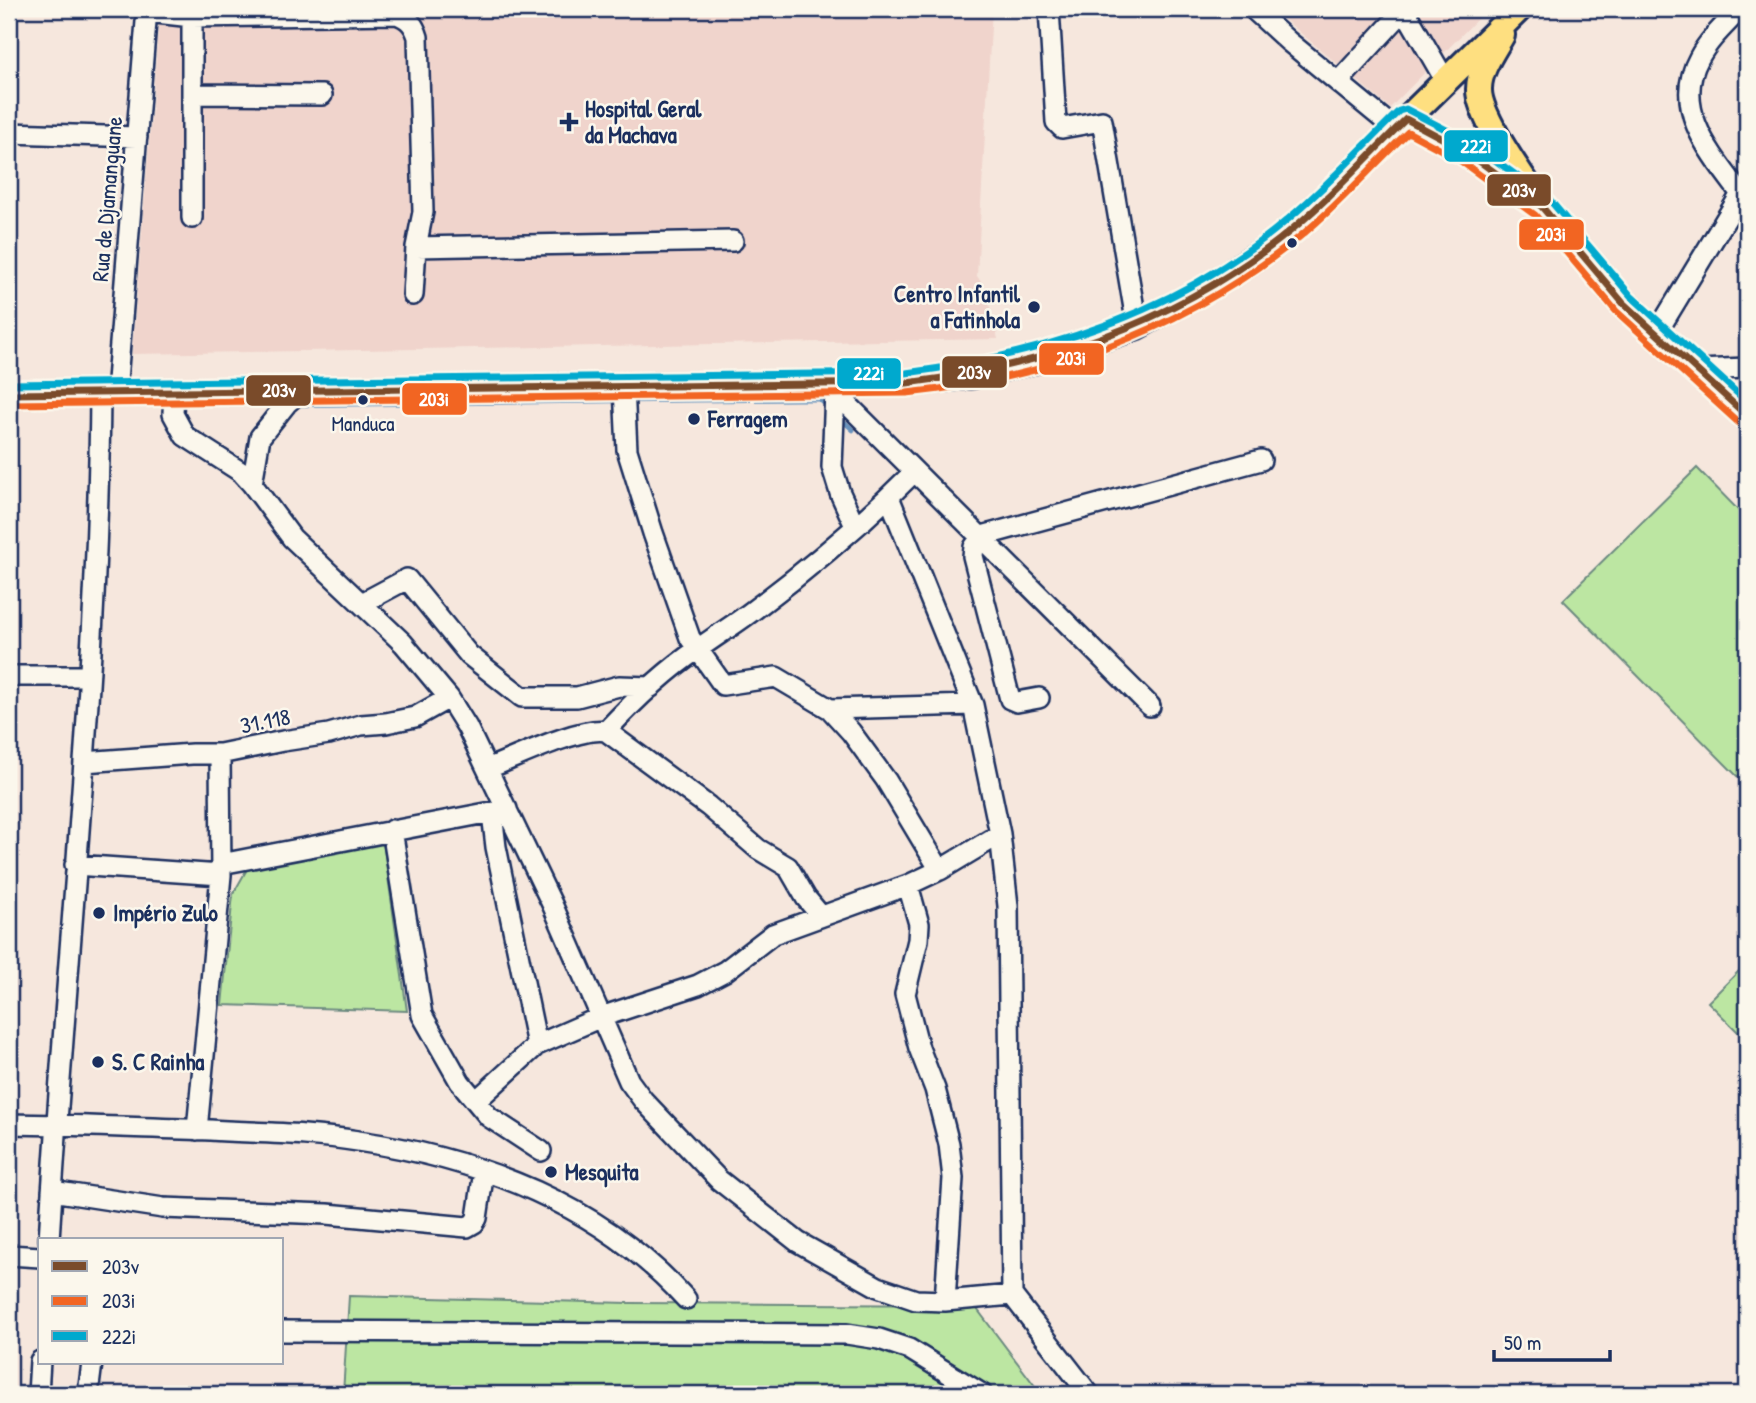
<svg xmlns="http://www.w3.org/2000/svg" width="1756" height="1403" font-family="'Patrick Hand',sans-serif">
<rect width="100%" height="100%" fill="#f6e7dd"/>
<filter id="ink" filterUnits="userSpaceOnUse"><feTurbulence type="fractalNoise" baseFrequency=".0143" numOctaves="2"/><feDisplacementMap in="SourceGraphic" scale="14" xChannelSelector="R" yChannelSelector="G"/><feConvolveMatrix kernelMatrix="1 2 1 2 8 2 1 2 1" color-interpolation-filters="sRGB"/></filter>
<g filter="url(#ink)">
<path fill="#f0d4cc" d="M160,9H992L977,276L985,288L998,339L132,354Z
M1272,9H1487L1390,108Z"/>
<path fill="#bce6a2" stroke="#6c8a80" stroke-width="2" d="M1697,468L1747,519V767L1738,777L1563,600Z
M383,841L407,1011L222,1005L233,894L250,864Z
M1747,963V1041L1708,1002Z
M349,1296L629,1303L974,1305L1041,1394H343Z"/>
<g fill="none" stroke-linecap="round" stroke-linejoin="round">
<path stroke="#6792bc" stroke-width="4.5" d="M629,401L819,399L827,406
M296,405L620,401
M841,419L853,430"/>
<defs>
<path id="minor" d="M1049,9L1056,122L1062,128L1102,121L1137,326
M1253,9L1288,41L1395,129
M1404,9L1445,80
M1740,9C1726,24 1709,39 1699,58C1671,109 1712,155 1741,194
M147,12L192,17V218
M192,17L397,14C409,19 414,24 418,37L423,212L416,247L413,295
M1338,82L1405,9
M192,94L322,95
M1406,119L1464,150L1542,207L1623,303L1747,416
M9,133L137,137
M416,247L733,241
M1656,334L1741,194
M1697,370L1747,368
M826,383L1150,706
M624,387L627,450L653,533L690,638L723,685L776,677L830,709L851,732L886,780L940,870
M174,390L173,414L185,436L241,472L252,484
M302,390L287,403L260,437L252,484L292,538L403,643L449,698L467,727L552,904L629,1081L643,1100L719,1180L798,1242L878,1287L916,1300L945,1301L1012,1295
M835,391L832,467L840,493L855,526
M116,393L147,9
M889,497L973,705L1000,834L1008,906L1012,1295L1089,1394
M362,603L407,579L469,655L522,697H577L619,686L651,687
M9,676H89
M1039,698L1017,702L1010,699L973,556L974,547L982,536L1261,460
M830,709L973,705
M606,731C634,701 664,672 698,649C717,635 737,623 755,609C811,567 865,521 914,472
M84,762L192,754H220L283,741L329,734L361,725L386,723L415,717L449,698
M489,768C515,758 581,726 606,731L708,806L758,849L788,867L806,898L821,916
M492,813L496,847L537,1045
M392,830L422,1015L460,1082L489,1117L541,1151
M221,864L507,809
M75,865L221,875
M908,885L919,924L918,940L905,994L919,1048L935,1089L949,1144L953,1178L945,1301
M476,1101L537,1045L601,1017L698,985L725,971L773,934L908,885L940,870L1000,834
M9,1124C76,1125 143,1128 210,1130C260,1133 309,1133 358,1141C481,1159 601,1205 686,1299
M197,1130L221,875L220,754
M52,1191L163,1208L327,1214L467,1227L474,1223L477,1218L484,1171
M49,1240C66,958 98,676 100,393
M9,1255L40,1257
M282,1331L847,1334L879,1339L909,1349L982,1394
M38,1394L40,1361
M88,1394L92,1363"/>
<path id="major" d="M1502,35C1493,51 1479,70 1479,89C1478,117 1526,181 1542,207
M9,394L907,383L974,375L1050,357L1137,326L1212,286L1279,240L1317,207L1519,9"/>
</defs>
<use href="#minor" stroke="#1b2f5e" stroke-width="24"/>
<use href="#major" stroke="#1b2f5e" stroke-width="30"/>
<use href="#minor" stroke="#fbf7ec" stroke-width="19"/>
<use href="#major" stroke="#fedf80" stroke-width="24"/>
<defs>
<path id="bus-1" d="M9,394L907,383C1044,366 1169,325 1279,240C1325,204 1364,160 1406,119L1464,150L1542,207L1623,303L1747,416"/>
<path id="bus-2" d="M9,404L907,393C1044,379 1174,333 1284,249C1330,215 1367,171 1408,132L1458,159L1535,215L1616,311L1740,424"/>
<path id="bus-3" d="M9,384L906,373C1039,356 1169,315 1275,230C1320,194 1358,151 1399,111L1406,109L1470,142L1549,199L1631,296L1747,402"/>
</defs>
<use href="#bus-1" stroke="#fbf7ec" stroke-width="12"/>
<use href="#bus-2" stroke="#fbf7ec" stroke-width="12"/>
<use href="#bus-3" stroke="#fbf7ec" stroke-width="12"/>
<use href="#bus-1" stroke="#7a4b2a" stroke-width="7"/>
<use href="#bus-2" stroke="#f26522" stroke-width="7"/>
<use href="#bus-3" stroke="#00a9ce" stroke-width="7"/>
</g>
</g>
<g fill="#1b2f5e" stroke="#fbf7ec" stroke-width="2.5">
<path d="M565.5 111.5h7v7h7v7h-7v7h-7v-7h-7v-7h7z"/>
<circle cx="1292" cy="243" r="6"/>
<circle cx="1034" cy="307" r="7"/>
<circle cx="363" cy="400" r="6"/>
<circle cx="694" cy="419" r="7"/>
<circle cx="99" cy="913" r="7"/>
<circle cx="98" cy="1062" r="7"/>
<circle cx="551" cy="1172" r="7"/>
</g>
<g text-anchor="middle" stroke-width="5" stroke-linejoin="round" paint-order="stroke">
<g font-size="21" fill="#1b2f5e" stroke="#fbf7ec">
<text x="363" y="431">Manduca</text>
</g>
<g font-size="23" font-weight="bold" fill="#1b2f5e" stroke="#fbf7ec" text-anchor="start">
<text x="585" y="117">Hospital Geral<tspan x="585" dy="26">da Machava</tspan></text>
<text x="1020" y="302" text-anchor="end">Centro Infantil<tspan x="1020" dy="26">a Fatinhola</tspan></text>
<text x="708" y="427">Ferragem</text>
<text x="113" y="921">Império Zulo</text>
<text x="112" y="1070">S. C Rainha</text>
<text x="565" y="1180">Mesquita</text>
</g>
<g font-size="23" fill="#1b2f5e" stroke="#fbf7ec">
<text transform="translate(107 199) rotate(-85)" y="8">Rua de Djamanguane</text>
<text transform="translate(265 721) rotate(-11)" y="8">31.118</text>
</g>
</g>
<g stroke="#fbf7ec" stroke-width="2.5">
<rect x="1443" y="129" width="66" height="34" rx="7" fill="#00a9ce"/>
<rect x="1486" y="173" width="66" height="34" rx="7" fill="#7a4b2a"/>
<rect x="1518" y="218" width="67" height="33" rx="7" fill="#f26522"/>
<rect x="1038" y="342" width="67" height="34" rx="7" fill="#f26522"/>
<rect x="941" y="355" width="67" height="34" rx="7" fill="#7a4b2a"/>
<rect x="836" y="357" width="66" height="33" rx="7" fill="#00a9ce"/>
<rect x="245" y="374" width="67" height="33" rx="7" fill="#7a4b2a"/>
<rect x="401" y="382" width="67" height="34" rx="7" fill="#f26522"/>
</g>
<g font-size="19" text-anchor="middle" font-weight="bold" fill="#fff">
<text x="1476" y="153">222i</text>
<text x="1519" y="197">203v</text>
<text x="1551" y="241">203i</text>
<text x="1071" y="365">203i</text>
<text x="974" y="379">203v</text>
<text x="869" y="380">222i</text>
<text x="279" y="397">203v</text>
<text x="434" y="406">203i</text>
</g>
<rect width="1756" height="1403" fill="none" stroke="#fbf7ec" stroke-width="35"/>
<rect x="18" y="18" width="1721" height="1368" fill="none" stroke="#1b2f5e" stroke-width="2.5" filter="url(#ink)"/>
<rect x="38" y="1238" width="245" height="126" fill="#fbf7ec" stroke="#a1a7b3" stroke-width="2"/>
<rect x="52" y="1261" width="35" height="10" fill="#7a4b2a" stroke="#a1a7b3" stroke-width="2"/>
<text x="102" y="1274" font-size="21" fill="#1b2f5e">203v</text>
<rect x="52" y="1296" width="35" height="10" fill="#f26522" stroke="#a1a7b3" stroke-width="2"/>
<text x="102" y="1308" font-size="21" fill="#1b2f5e">203i</text>
<rect x="52" y="1331" width="35" height="10" fill="#00a9ce" stroke="#a1a7b3" stroke-width="2"/>
<text x="102" y="1344" font-size="21" fill="#1b2f5e">222i</text>
<path d="M1494 1350v10h116v-10" fill="none" stroke="#1b2f5e" stroke-width="3.5"/>
<text x="1504" y="1350" font-size="21" fill="#1b2f5e" stroke="#fbf7ec" stroke-width="5" paint-order="stroke">50 m</text>
</svg>
